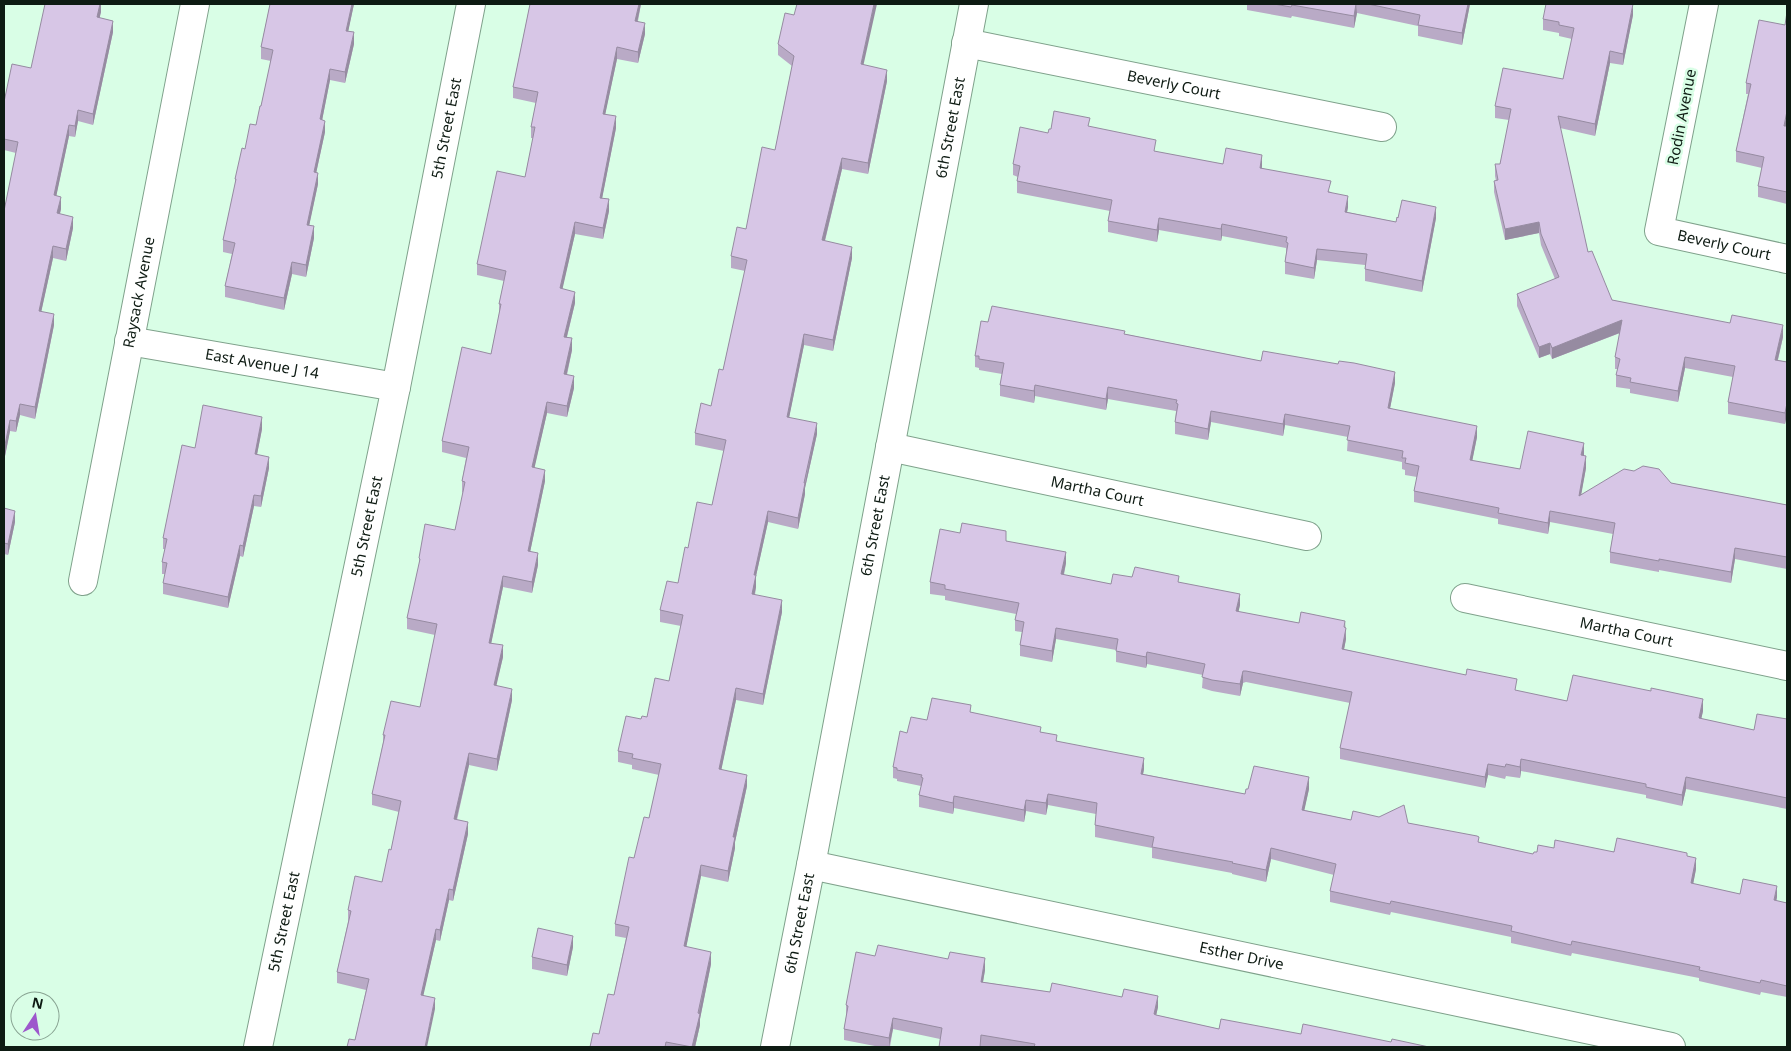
<svg xmlns="http://www.w3.org/2000/svg" width="1791" height="1051" font-family="'Noto Sans',sans-serif">
<rect width="100%" height="100%" fill="#d9fee6"/>
<g fill="none" stroke-linecap="round" stroke-linejoin="round">
<defs>
<g id="street">
<path id="s1" d="M1704,4L1659,231L1787,259"/>
<path id="s2" d="M966,43L1382,127"/>
<path id="s3" d="M129,341L396,387"/>
<path id="s4" d="M890,447L1307,536"/>
<path id="s5" d="M83,581L195,4"/>
<path id="s6" d="M1465,598L1787,666"/>
<path id="s7" d="M811,865L1671,1047"/>
<path id="s8" d="M258,1047L396,387L471,4"/>
<path id="s9" d="M775,1047L811,865L974,4"/>
</g>
</defs>
<use href="#street" stroke="#7fa18b" stroke-width="30"/>
<use href="#street" stroke="#fff" stroke-width="28"/>
</g>
<path fill="#b9aac6" d="M101,4V12L99,18L113,32L93,125L78,121L75,137L69,136L56,196L61,209L60,214L73,228L66,261L53,258L41,312L54,325L41,390L35,419L20,415L16,432L10,431L4,461V211L16,153L4,150V102Z
M270,4H354L348,31L354,44L345,83L330,80L322,120L325,132L316,173L318,184L309,225L314,238L306,277L292,274L284,310L225,297V286L232,254L223,252V240L235,186V179L245,149L256,125L261,106L271,61L261,59V47Z
M530,4H641L638,21L645,34L638,63L617,59L605,114L616,128L602,198L609,211L603,239L575,234L562,289L575,303L567,337L572,350L567,375L574,388L567,417L547,413L534,468L545,481L530,552L538,565L532,593L503,587L491,643L503,657L496,685L512,700L497,771L469,765L457,820L468,834L453,901L449,900L440,941L436,940L423,995L435,1009L355,1040L366,990L337,983V972L348,922V910L382,882L391,850L399,812L372,805V794L383,743V735L420,707L430,658L435,635L407,629V618L419,566V558L455,530L463,493L462,492V481L466,458L442,452V441L491,354L499,314V304L504,281L477,275V264L525,177L533,138H531V127L536,103L513,98V87Z
M1247,4H1470L1462,45L1418,36V26L1357,13L1354,28L1292,16L1291,18L1247,10Z
M1633,15L1623,65L1610,63L1595,136L1560,128L1588,252L1612,300L1783,337L1778,360L1787,362V414L1785,424L1728,414V402L1733,377L1685,368L1678,402L1630,393V389L1616,387V375L1618,369H1615V357L1620,333L1552,359L1550,354L1539,358L1517,306V294L1555,279L1541,245L1539,233L1505,240L1494,192V181H1496L1495,176V164H1500L1509,120L1495,118V106L1563,79L1572,39L1559,36V33L1543,30V19Z
M1759,20L1786,126H1787V204L1758,197V186L1762,168L1736,162V151L1748,94H1746V83Z
M778,44L864,65L887,81L868,174L842,169L825,241L852,258L833,351L804,345L789,417L817,434L805,488V494L798,529L768,522L756,576V587L755,595L782,612L763,705L736,700L721,770L747,786L735,842V848L728,882L701,876L686,947L711,964L700,1019V1025L695,1047H590L599,1034L614,995L626,938L615,936V924L634,858L649,818L659,775L632,769V765L618,762V751L641,719L647,717L669,681L681,626L660,622V610L678,583L688,548L712,505L724,451L695,445V433L711,406L723,370L745,271L731,268V256L746,229L775,150L792,66L778,55Z
M1090,127L1156,152L1223,164L1262,166V168L1331,192L1348,207L1347,212L1396,222L1436,218L1422,292L1365,281V265L1317,260L1314,279L1285,274V262L1286,254V248L1222,236L1221,241L1159,230L1157,242L1108,232V221L1110,211L1017,193V181L1018,177L1013,175V164L1048,133L1051,129Z
M1125,334L1261,361L1395,383L1390,408L1477,437L1472,461L1520,469L1584,456L1586,468L1581,494L1671,483L1787,505V503V569L1735,559L1731,583L1659,570V572L1610,563V552L1613,534L1550,522L1548,534L1498,524V519L1414,502V491L1417,477L1405,475V470L1402,469V462L1347,451L1348,437L1285,425L1283,436L1211,422L1208,440L1175,434V422L1176,411L1108,399L1106,410L1035,396L1034,403L1000,396V385L1002,374L979,370V368L975,367V356Z
M262,429L257,454L269,468L261,507L254,506L243,557L240,556L228,608L163,594V583L165,574H162V562L165,549H163V538L195,448Z
M4,508L15,522L8,555L4,554Z
M1006,541L1066,563L1064,575L1111,584L1132,577L1179,582L1240,605L1238,612L1299,623L1345,628L1346,639L1344,649L1517,691L1567,701L1703,711L1701,719L1754,730L1787,719V809L1686,789L1682,806L1646,798V795L1521,771L1520,778L1506,776L1505,779L1488,775L1485,788L1340,759V748L1350,703L1246,682L1243,683L1240,696L1212,691L1202,688L1203,675L1147,664L1146,668L1116,662V650L1056,639L1052,662L1020,656V645L1022,632L1015,631V620L1016,614L945,600V596L930,594V582Z
M971,712L1041,732L1057,741L1144,769L1143,774L1245,794L1248,789H1309L1304,810L1351,820L1408,823L1479,842L1533,854L1554,848L1687,856L1696,869L1693,884L1740,894L1777,897L1776,901L1787,903V997L1761,992L1760,995L1699,981V978L1572,953L1571,956L1511,943V937L1391,912L1390,915L1330,902V891L1334,875L1271,859L1266,882L1232,874V873L1152,858V848L1095,837V825L1096,814L1048,805L1046,815L1026,811L1024,822L954,808L953,814L919,807V795L921,786L897,781V779L893,778V767L907,733L927,720Z
M573,947L567,976L532,969V957Z
M875,956L985,970L983,982L1050,992L1158,1007L1156,1015L1219,1029L1301,1034L1391,1042L1429,1047H939L940,1039L893,1029L890,1047H880L844,1040V1029L846,1017V1005Z"/>
<path fill="#968ba1" d="M100,4H101V12L97,29V17Z
M352,4H354L346,42V31Z
M639,4H641L635,32V21Z
M874,4H877L861,76V64Z
M1356,4L1357,13L1354,28V16Z
M1468,4H1470L1462,45V33Z
M1633,4V15L1623,65V54Z
M113,21V32L93,125V114Z
M645,23V34L638,63V52Z
M354,32V44L345,83V72Z
M617,47V59L603,125V114Z
M1610,51V63L1595,136V124Z
M330,69V80L320,131V119Z
M887,70V81L868,174V163Z
M78,110V121L75,137V126Z
M1787,111V122L1784,137V126Z
M616,116V128L600,209V198Z
M325,121V132L314,183V172Z
M69,125V136L54,207V195Z
M1262,155V166L1260,179V168Z
M842,158V169L822,252V240Z
M318,173V184L307,236V225Z
M1348,196V207L1345,223V212Z
M61,197V209L57,224V213Z
M609,199V211L603,239V228Z
M1436,207V218L1422,292V281Z
M73,217V228L66,261V249Z
M1159,218V230L1157,242V230Z
M575,222V234L560,300V288Z
M1539,222V233L1505,240V229Z
M1222,224V236L1221,241V229Z
M314,226V238L306,277V265Z
M53,246V258L39,322V311Z
M852,247V258L833,351V340Z
M1317,249V260L1314,279V268Z
M292,262V274L284,310V298Z
M575,292V303L564,348V337Z
M54,314V325L35,419V407Z
M1622,320V332L1552,359V348Z
M1783,325V337L1775,371V360Z
M804,334V345L787,428V417Z
M572,338V350L564,386V374Z
M1550,343V354L1539,358V347Z
M1685,357V368L1678,402V391Z
M1395,372V383L1388,419V408Z
M574,376V388L567,417V406Z
M1035,385V396L1034,403V391Z
M1108,387V399L1106,410V399Z
M547,402V413L532,479V467Z
M1787,403V414L1785,424V413Z
M20,404V415L16,432V421Z
M1211,411V422L1208,440V429Z
M1285,414V425L1283,436V424Z
M262,417V429L255,465V454Z
M10,420V431L4,461V450Z
M817,423V434L805,488V494L798,529V518Z
M1477,426V437L1470,472V460Z
M1584,443V455L1581,467V455Z
M1586,456V468L1579,507V496Z
M269,457V468L261,507V496Z
M545,470V481L528,562V551Z
M254,495V506L243,557V546Z
M15,511V522L8,555V544Z
M768,511V522L756,576V587L752,606V594L754,575Z
M1550,511V522L1548,534V523Z
M240,545V556L228,608V597Z
M1735,548V559L1731,583V572Z
M1066,552V563L1061,586V574Z
M538,553V565L532,593V582Z
M503,576V587L489,654V643Z
M1240,594V605L1236,623V611Z
M782,600V612L763,705V694Z
M1345,621L1346,639L1342,660V649Z
M1056,628V639L1052,662V651Z
M503,645V657L494,696V685Z
M1147,652V664L1146,668V657Z
M1243,671V683L1240,696V684Z
M736,688V700L719,781V769Z
M512,689V700L497,771V759Z
M1703,699V711L1699,729V718Z
M469,753V765L454,830V819Z
M1144,758V769L1141,785V774Z
M1521,759V771L1520,778V767Z
M1488,764V775L1485,788V777Z
M747,775V786L735,842V848L728,882V871L733,837Z
M1309,777V789L1302,821V810Z
M1686,777V789L1682,806V795Z
M1048,794V805L1046,815V803Z
M954,796V808L953,814V803Z
M1026,800V811L1024,822V810Z
M468,822V834L453,901V890Z
M1271,848V859L1266,882V870Z
M1696,858V869L1691,895V883Z
M701,865V876L684,958V946Z
M1777,886V897L1774,912V900Z
M449,889V900L440,941V930Z
M436,929V940L421,1006V995Z
M573,936V947L567,976V965Z
M711,952V964L700,1019V1025L695,1047H692Z
M985,958V970L981,993V982Z
M1158,996V1007L1154,1025V1014Z
M435,998V1009L427,1047H425Z
M893,1018V1029L889,1047V1038Z"/>
<path fill="#d7c6e6" stroke="#968ba1" d="M45,4H100L97,17L113,21L93,114L78,110L75,126L69,125L54,195L61,197L57,213L73,217L66,249L53,246L39,311L54,314L35,407L20,404L16,421L10,420L4,450V211L18,142L4,139V102L12,64L31,68Z
M270,4H352L346,31L354,32L345,72L330,69L320,119L325,121L314,172L318,173L307,225L314,226L306,265L292,262L284,298L225,286L235,243L223,240L236,179H235L242,148L245,149L250,124L256,125L260,106H261L273,50L261,47Z
M530,4H639L635,21L645,23L638,52L617,47L603,114L616,116L600,198L609,199L603,228L575,222L560,288L575,292L564,337L572,338L564,374L574,376L567,406L547,402L532,467L545,470L528,551L538,553L532,582L503,576L489,643L503,645L494,685L512,689L497,759L469,753L454,819L468,822L453,890L449,889L440,930L436,929L421,995L435,998L425,1047H347L349,1039L355,1040L369,979L337,972L351,911L348,910L355,876L382,882L389,849L391,850L401,801L372,794L385,735H383L391,701L420,707L437,624L407,618L420,559L419,558L425,524L455,530L465,482L462,481L469,447L442,441L462,347L491,354L501,304H499L506,271L477,264L497,171L525,177L535,127H531L538,92L513,87Z
M797,4H874L861,64L887,70L868,163L842,158L822,240L852,247L833,340L804,334L787,417L817,423L804,483H805L798,518L768,511L754,575H756L752,594L782,600L763,694L736,688L719,769L747,775L733,837H735L728,871L701,865L684,946L711,952L698,1013L700,1014L692,1047L666,1042L665,1047H590L593,1033L599,1034L608,994L614,995L629,927L615,924L629,857L634,858L644,817L649,818L661,764L632,758L633,754L618,751L626,716L641,719L642,716L647,717L655,678L669,681L683,615L660,610L667,581L678,583L685,547L688,548L697,502L712,505L726,440L695,433L701,403L711,406L719,369L723,370L747,260L731,256L737,227L746,229L762,147L775,150L794,56L778,44L785,13L794,15Z
M1274,4H1356L1354,16L1292,5L1291,7Z
M1368,4H1468L1462,33L1418,25L1420,15Z
M1546,4H1633L1623,54L1610,51L1595,124L1558,116L1588,252L1592,251L1612,300L1730,323L1732,315L1783,325L1775,360L1787,362V403L1785,413L1728,402L1735,366L1685,357L1678,391L1630,382L1631,378L1616,375L1620,359L1615,357L1622,320L1552,348L1550,343L1539,347L1517,294L1559,277L1541,234L1539,222L1505,229L1494,181L1498,180L1495,164H1500L1511,109L1495,106L1503,68L1563,79L1574,28L1559,25V22L1543,19Z
M1787,12V111L1784,126H1787V192L1758,186L1764,157L1736,151L1751,84L1746,83L1759,20L1785,25Z
M1054,111L1090,118L1088,126L1156,140L1154,151L1223,164L1226,148L1262,155L1260,168L1331,181L1328,192L1348,196L1345,212L1396,222L1397,217L1398,218L1402,200L1436,207L1422,281L1365,269L1367,254L1317,249L1314,268L1285,262L1288,243L1286,242L1287,237L1222,224L1221,229L1159,218L1157,230L1108,221L1112,200L1017,181L1020,166L1013,164L1020,127L1048,133L1049,129H1051Z
M992,306L1125,331L1124,334L1261,361L1263,351L1338,364L1339,361L1354,363L1395,372L1388,408L1477,426L1470,460L1520,469L1528,431L1584,443L1581,455L1586,456L1579,496L1624,469L1634,471L1643,466L1659,469L1671,483L1787,505V503V557L1735,548L1731,572L1659,559V561L1610,552L1615,523L1550,511L1548,523L1498,513L1499,508L1414,491L1419,466L1405,463L1406,458H1402L1403,451L1347,440L1350,426L1285,414L1283,424L1211,411L1208,429L1175,422L1178,404L1176,403L1177,400L1108,387L1106,399L1035,385L1034,391L1000,385L1004,363L979,359V356H975L981,321L988,322Z
M203,405L262,417L255,454L269,457L261,496L254,495L243,546L240,545L228,597L163,583L167,563L162,562L167,539L163,538L182,445L195,448Z
M4,508L15,511L8,544L4,543Z
M962,523L1006,531V541L1066,552L1061,574L1111,584L1113,574L1132,577L1135,567L1179,576L1178,582L1240,594L1236,611L1299,623L1301,612L1345,621L1344,627L1346,628L1342,649L1466,675L1467,669L1517,679L1515,690L1567,701L1573,675L1651,691V688L1703,699L1699,718L1754,730L1757,714L1787,719V798L1686,777L1682,795L1646,787V784L1521,759L1520,767L1506,764L1505,767L1488,764L1485,777L1340,748L1352,692L1246,671H1243L1240,684L1212,680L1202,677L1205,664L1147,652L1146,657L1116,651L1118,639L1056,628L1052,651L1020,645L1024,622L1015,620L1019,603L945,589V585L930,582L940,529L960,533Z
M932,698L971,705L970,712L1041,727L1040,732L1057,735L1056,741L1144,758L1141,774L1245,794L1246,789H1248L1254,766L1309,777L1302,810L1351,820L1353,811L1379,817L1404,805L1408,823L1477,836L1479,837L1478,842L1533,854L1534,852H1537L1538,845L1554,848L1555,840L1614,852L1617,838L1687,853V856L1696,858L1691,883L1740,894L1743,879L1777,886L1774,900L1787,903V986L1761,980L1760,983L1699,970L1700,967L1572,941L1571,945L1511,931L1512,926L1391,901L1390,904L1330,891L1336,864L1271,848L1266,870L1232,863L1233,862L1152,847L1154,837L1095,825L1097,803L1048,794L1046,803L1026,800L1024,810L954,796L953,803L919,795L923,778L921,777L922,775L897,770V768L893,767L900,731L907,733L911,717L927,720Z
M538,928L573,936L567,965L532,957Z
M878,945L948,959L950,952L985,958L981,982L1050,992L1052,983L1122,997L1124,989L1158,996L1154,1014L1156,1015L1219,1029L1221,1019L1301,1034L1303,1024L1391,1042L1392,1039L1429,1047H1034L1035,1044L981,1035L980,1047H939L942,1028L893,1018L889,1038L844,1029L848,1006L846,1005L856,952L875,956Z"/>
<g text-anchor="middle" stroke-width="5" stroke-linejoin="round" paint-order="stroke">
<g font-size="15" fill="#0e1b13" stroke="#d9fee6">
<text dy="5" stroke="none"><textPath href="#s2" startOffset="212">Beverly Court</textPath></text>
<text transform="translate(1682 117) rotate(-79)" y="5">Rodin Avenue</text>
<text dy="5" stroke="none"><textPath href="#s9" startOffset="936">6th Street East</textPath></text>
<text dy="5" stroke="none"><textPath href="#s8" startOffset="938">5th Street East</textPath></text>
<text dy="5" stroke="none"><textPath href="#s1" startOffset="298">Beverly Court</textPath></text>
<text dy="5" stroke="none"><textPath href="#s5" startOffset="294">Raysack Avenue</textPath></text>
<text dy="5" stroke="none"><textPath href="#s3" startOffset="135">East Avenue J 14</textPath></text>
<text dy="5" stroke="none"><textPath href="#s4" startOffset="212">Martha Court</textPath></text>
<text dy="5" stroke="none"><textPath href="#s8" startOffset="532">5th Street East</textPath></text>
<text dy="5" stroke="none"><textPath href="#s9" startOffset="531">6th Street East</textPath></text>
<text dy="5" stroke="none"><textPath href="#s6" startOffset="165">Martha Court</textPath></text>
<text dy="5" stroke="none"><textPath href="#s8" startOffset="128">5th Street East</textPath></text>
<text dy="5" stroke="none"><textPath href="#s9" startOffset="126">6th Street East</textPath></text>
<text dy="5" stroke="none"><textPath href="#s7" startOffset="440">Esther Drive</textPath></text>
</g>
</g>
<rect width="1791" height="1051" fill="none" stroke="#0e1b13" stroke-width="10"/>
<g transform="translate(35 1016) rotate(12)"><circle r="24" fill="#d9fee6" stroke="#88a392"/>
<path d="M0-4L9 19L0 12L-9 19Z" fill="#9d58cc"/>
<text y="-8" font-size="14" font-weight="bold" text-anchor="middle" fill="#0e1b13">N</text>
</g>
</svg>
